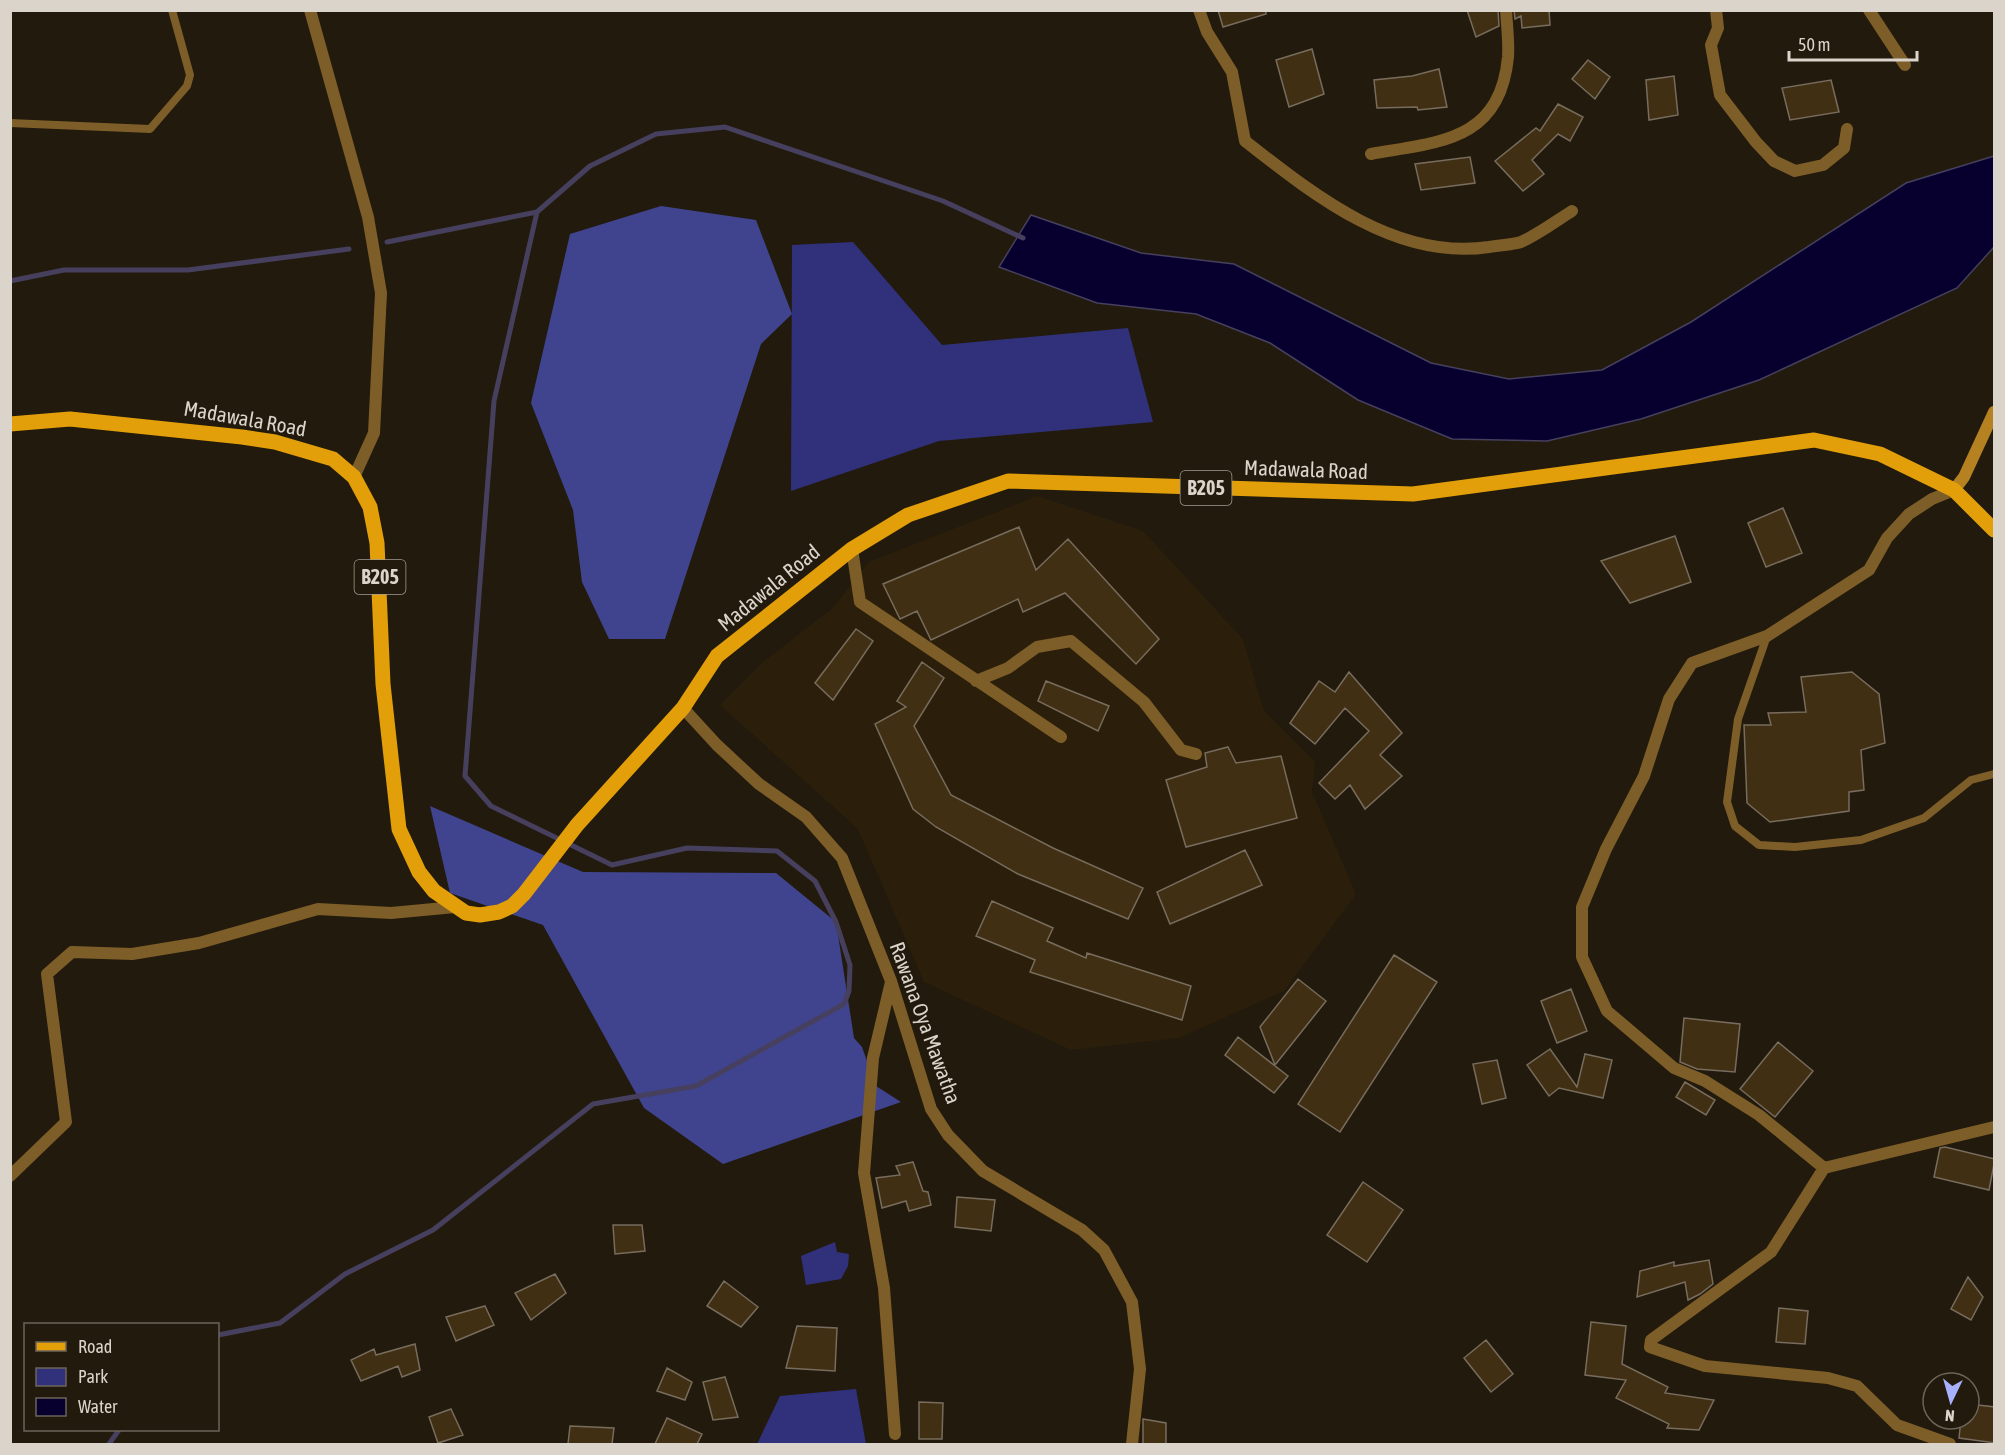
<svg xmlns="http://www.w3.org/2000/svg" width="2005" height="1455" font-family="'Asap Condensed',sans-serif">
<rect width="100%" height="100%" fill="#221a0c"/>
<path fill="#2b1f0b" d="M1037,496L1143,531L1243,639L1264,711L1315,762L1312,792L1356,894L1284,991L1179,1038L1071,1050L924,982L858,829L720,705L763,662L833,608L869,562Z"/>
<path fill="#30317a" d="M853,242L942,345L1128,328L1153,422L939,441L791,491L792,245Z
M835,1242L837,1252L849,1254L848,1266L841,1279L806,1285L801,1256Z
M856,1389L866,1444H757L780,1396Z"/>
<path fill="#40448f" d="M661,206L756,220L792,314L761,344L665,639H609L582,582L573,510L531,403L570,234Z
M430,806L583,872L776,873L836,922L854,1038L862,1047L876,1086L901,1102L723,1164L644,1108L543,925L450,893Z"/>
<path fill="#07002f" stroke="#46405e" stroke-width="1.5" d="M1994,156V247L1957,288L1759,380L1641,419L1547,441L1452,439L1358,400L1270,343L1196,314L1097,303L999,267L1031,215L1141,253L1234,264L1431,363L1509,379L1602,370L1691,322L1906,183Z"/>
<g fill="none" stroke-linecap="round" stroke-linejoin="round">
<path stroke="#46405e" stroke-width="5" d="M387,242L537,212
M10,281L64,270H188L349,249
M218,1335L280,1323L345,1274L433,1230L593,1104L696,1086L844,1004L849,991L850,965L836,922L815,881L777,851L687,848L612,865L491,806L465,776L494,401L537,212L590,166L656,134L725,127L943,201L1023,238
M109,1444L119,1430"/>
</g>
<path fill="#402f13" stroke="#776c5d" stroke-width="1.5" d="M1218,10H1266V14L1223,27Z
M1467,10H1498L1499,26L1476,37Z
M1514,10H1549L1550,25L1522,28L1521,16L1515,19Z
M1312,49L1324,94L1289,107L1276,60Z
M1588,60L1610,77L1595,99L1572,79Z
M1439,69L1447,107L1418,110L1417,107L1377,108L1374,80L1412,76Z
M1674,76L1678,115L1649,120L1646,80Z
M1831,80L1839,112L1790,120L1782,88Z
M1558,104L1583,117L1570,141L1558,134L1532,160L1544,174L1523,191L1495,161L1536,128L1540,131Z
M1470,157L1475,183L1421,190L1415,164Z
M1783,508L1802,553L1766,567L1748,523Z
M1019,527L1036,570L1068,539L1159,639L1136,664L1065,593L1023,612L1018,599L931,640L917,611L900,619L883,584Z
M1675,536L1691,582L1630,603L1601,561Z
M856,629L873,641L833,700L815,683Z
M922,662L944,678L914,726L951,795L1053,848L1143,888L1128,919L1018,874L936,827L913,809L875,724L906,707L897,701Z
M1349,672L1402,733L1380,755L1402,776L1365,809L1350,785L1335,799L1319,783L1369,731L1345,708L1315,744L1290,723L1319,681L1335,692Z
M1852,672L1879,694L1885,743L1861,750L1864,790L1849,792V811L1770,822L1747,803L1744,725H1771L1768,713L1806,712L1801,677Z
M1046,681L1109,706L1098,731L1038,701Z
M1228,747L1236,763L1281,756L1297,818L1186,847L1166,780L1207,767L1205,753Z
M1245,850L1262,885L1170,924L1157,892Z
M992,901L1053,928L1047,941L1086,958L1087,953L1191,986L1182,1020L1030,972L1035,960L976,936Z
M1394,955L1437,982L1340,1132L1298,1104Z
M1298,979L1326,1001L1275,1065L1260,1027Z
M1571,989L1587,1031L1557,1043L1541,1001Z
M1684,1018L1740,1024L1735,1072L1697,1069L1680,1062Z
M1238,1037L1288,1076L1274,1093L1225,1055Z
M1778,1042L1813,1071L1775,1117L1740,1089Z
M1550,1049L1577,1087L1585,1054L1612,1060L1603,1098L1559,1088L1549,1096L1527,1065Z
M1497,1060L1506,1098L1482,1104L1473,1064Z
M1685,1082L1715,1100L1706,1115L1676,1097Z
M1945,1147L1995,1159L1989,1190L1934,1177L1940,1148Z
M913,1162L923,1191L928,1192L931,1205L909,1211L906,1201L882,1208L876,1178L900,1175L896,1166Z
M1363,1182L1403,1210L1367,1262L1327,1235Z
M957,1197L995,1200L991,1231L955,1227Z
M613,1225H642L645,1251L615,1254Z
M1709,1260L1713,1284L1700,1294L1688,1300L1685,1282L1637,1297L1640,1271L1674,1262V1266Z
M555,1274L566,1293L531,1320L515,1293Z
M1968,1277L1983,1297L1971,1320L1951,1309Z
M724,1281L758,1307L741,1327L707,1306Z
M485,1306L494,1325L456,1341L446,1317Z
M1779,1308L1808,1311L1805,1344L1776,1342Z
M1591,1322L1626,1326L1622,1364L1668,1387L1665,1393L1714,1400L1699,1430L1667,1428L1669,1424L1616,1398L1626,1380L1585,1375Z
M797,1326L837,1328L835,1371L786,1368Z
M1486,1340L1513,1374L1491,1392L1464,1358Z
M415,1344L420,1370L402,1377L398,1366L361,1381L351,1360L374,1349L376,1355Z
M667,1368L692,1382L685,1400L657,1391Z
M725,1377L738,1417L713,1420L703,1382Z
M919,1402L943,1403L942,1439H919Z
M1969,1404L1995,1407V1443L1959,1438L1961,1419H1969Z
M451,1409L463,1435L438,1443L429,1417Z
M667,1418L702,1434L697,1444H655Z
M1143,1419L1166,1423V1444H1143Z
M570,1426L614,1428L612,1444H568Z"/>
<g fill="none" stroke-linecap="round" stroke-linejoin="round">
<path stroke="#7d5d28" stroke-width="8" d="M10,123L150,129L187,86L190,75L172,10
M1767,636L1738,719L1727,802L1735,826L1759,845L1795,847L1861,840L1924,818L1971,780L1994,774"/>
<path stroke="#7d5d28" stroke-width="12" d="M310,10L368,217L381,293L374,433L354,477
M1199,10L1207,32L1232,72L1245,141C1314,195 1396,261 1489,247C1499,245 1512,245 1521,242C1539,234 1556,221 1572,211
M1716,10L1718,28L1711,45L1720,95L1756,142L1774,161L1795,171L1823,165L1844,148L1847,129
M1869,10L1905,65
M1371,154C1438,142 1500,142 1508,57C1509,42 1507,26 1506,10
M852,549L860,602L1061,737
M976,681L1008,668L1037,647L1071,641L1144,702L1181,750L1196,754
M683,708L717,745L759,784L806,817L842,858L891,981L931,1109L948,1135L983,1171L1082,1230L1104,1250L1132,1302L1140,1369L1132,1444
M891,982L873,1058L864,1173L884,1288L895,1434
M1824,1168L1759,1115L1705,1081L1674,1068L1607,1011L1582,957V907L1606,849L1644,776L1669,699L1692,663L1767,636L1869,570L1887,538L1909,514L1932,499L1954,490
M10,1176L66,1122L47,974L72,952L132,954L199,943L318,909L391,913L455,907
M1950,1444L1897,1425L1857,1386L1828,1378L1705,1366L1650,1347L1651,1340L1771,1252L1824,1168L1994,1127"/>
<path stroke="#b68221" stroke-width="12" d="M1954,490L1964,477L1994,412"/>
<path stroke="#e29f0a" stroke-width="15" d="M10,424L70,419L242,437L275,442L333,459L354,477L370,507L377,543L383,684L399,829L419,872L434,891L466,913L480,915L499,912L512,906L524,894L577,825L683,708L717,656L852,549L908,515L1008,481L1413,494L1814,440L1880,454L1954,490L1994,530"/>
</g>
<g text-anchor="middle" stroke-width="4.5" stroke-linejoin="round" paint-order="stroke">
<g fill="#221a0c" stroke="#a39c92" stroke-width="1.5">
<rect x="1180.5" y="471" width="51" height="34" rx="4.5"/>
<rect x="354.5" y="560" width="51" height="34" rx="4.5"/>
</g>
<g font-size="20" font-weight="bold" fill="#dad4cb">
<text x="1206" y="495">B205</text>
<text x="380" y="584">B205</text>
</g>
<g font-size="21" fill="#dad4cb" stroke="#221a0c">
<text transform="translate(245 419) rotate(10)" y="7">Madawala Road</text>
<text transform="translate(1306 470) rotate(2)" y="7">Madawala Road</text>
<text transform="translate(769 588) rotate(-39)" y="7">Madawala Road</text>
<text transform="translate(925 1023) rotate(70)" y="7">Rawana Oya Mawatha</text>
</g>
</g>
<rect width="2005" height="1455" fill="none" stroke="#dad4cb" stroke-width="24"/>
<rect x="24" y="1323" width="195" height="108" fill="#221a0c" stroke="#6c6458" stroke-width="1.5"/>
<rect x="36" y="1342" width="30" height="9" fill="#e29f0a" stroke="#6c6458" stroke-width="1.5"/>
<text x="78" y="1353" font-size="18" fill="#dad4cb">Road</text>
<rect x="36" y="1368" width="30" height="18" fill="#30317a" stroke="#6c6458" stroke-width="1.5"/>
<text x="78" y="1383" font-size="18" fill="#dad4cb">Park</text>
<rect x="36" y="1398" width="30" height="18" fill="#07002f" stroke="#6c6458" stroke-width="1.5"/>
<text x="78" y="1413" font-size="18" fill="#dad4cb">Water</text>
<g transform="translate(1951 1401) rotate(185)"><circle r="28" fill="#221a0c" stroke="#6c6458" stroke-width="1.5"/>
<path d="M0-4.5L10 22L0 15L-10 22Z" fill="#a7b1fc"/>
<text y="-9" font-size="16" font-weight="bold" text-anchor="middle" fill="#dad4cb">N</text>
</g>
<path d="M1789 51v9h128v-9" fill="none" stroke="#dad4cb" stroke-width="3"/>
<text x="1798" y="51" font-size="18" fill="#dad4cb" stroke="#221a0c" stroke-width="4.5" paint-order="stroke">50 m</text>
</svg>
